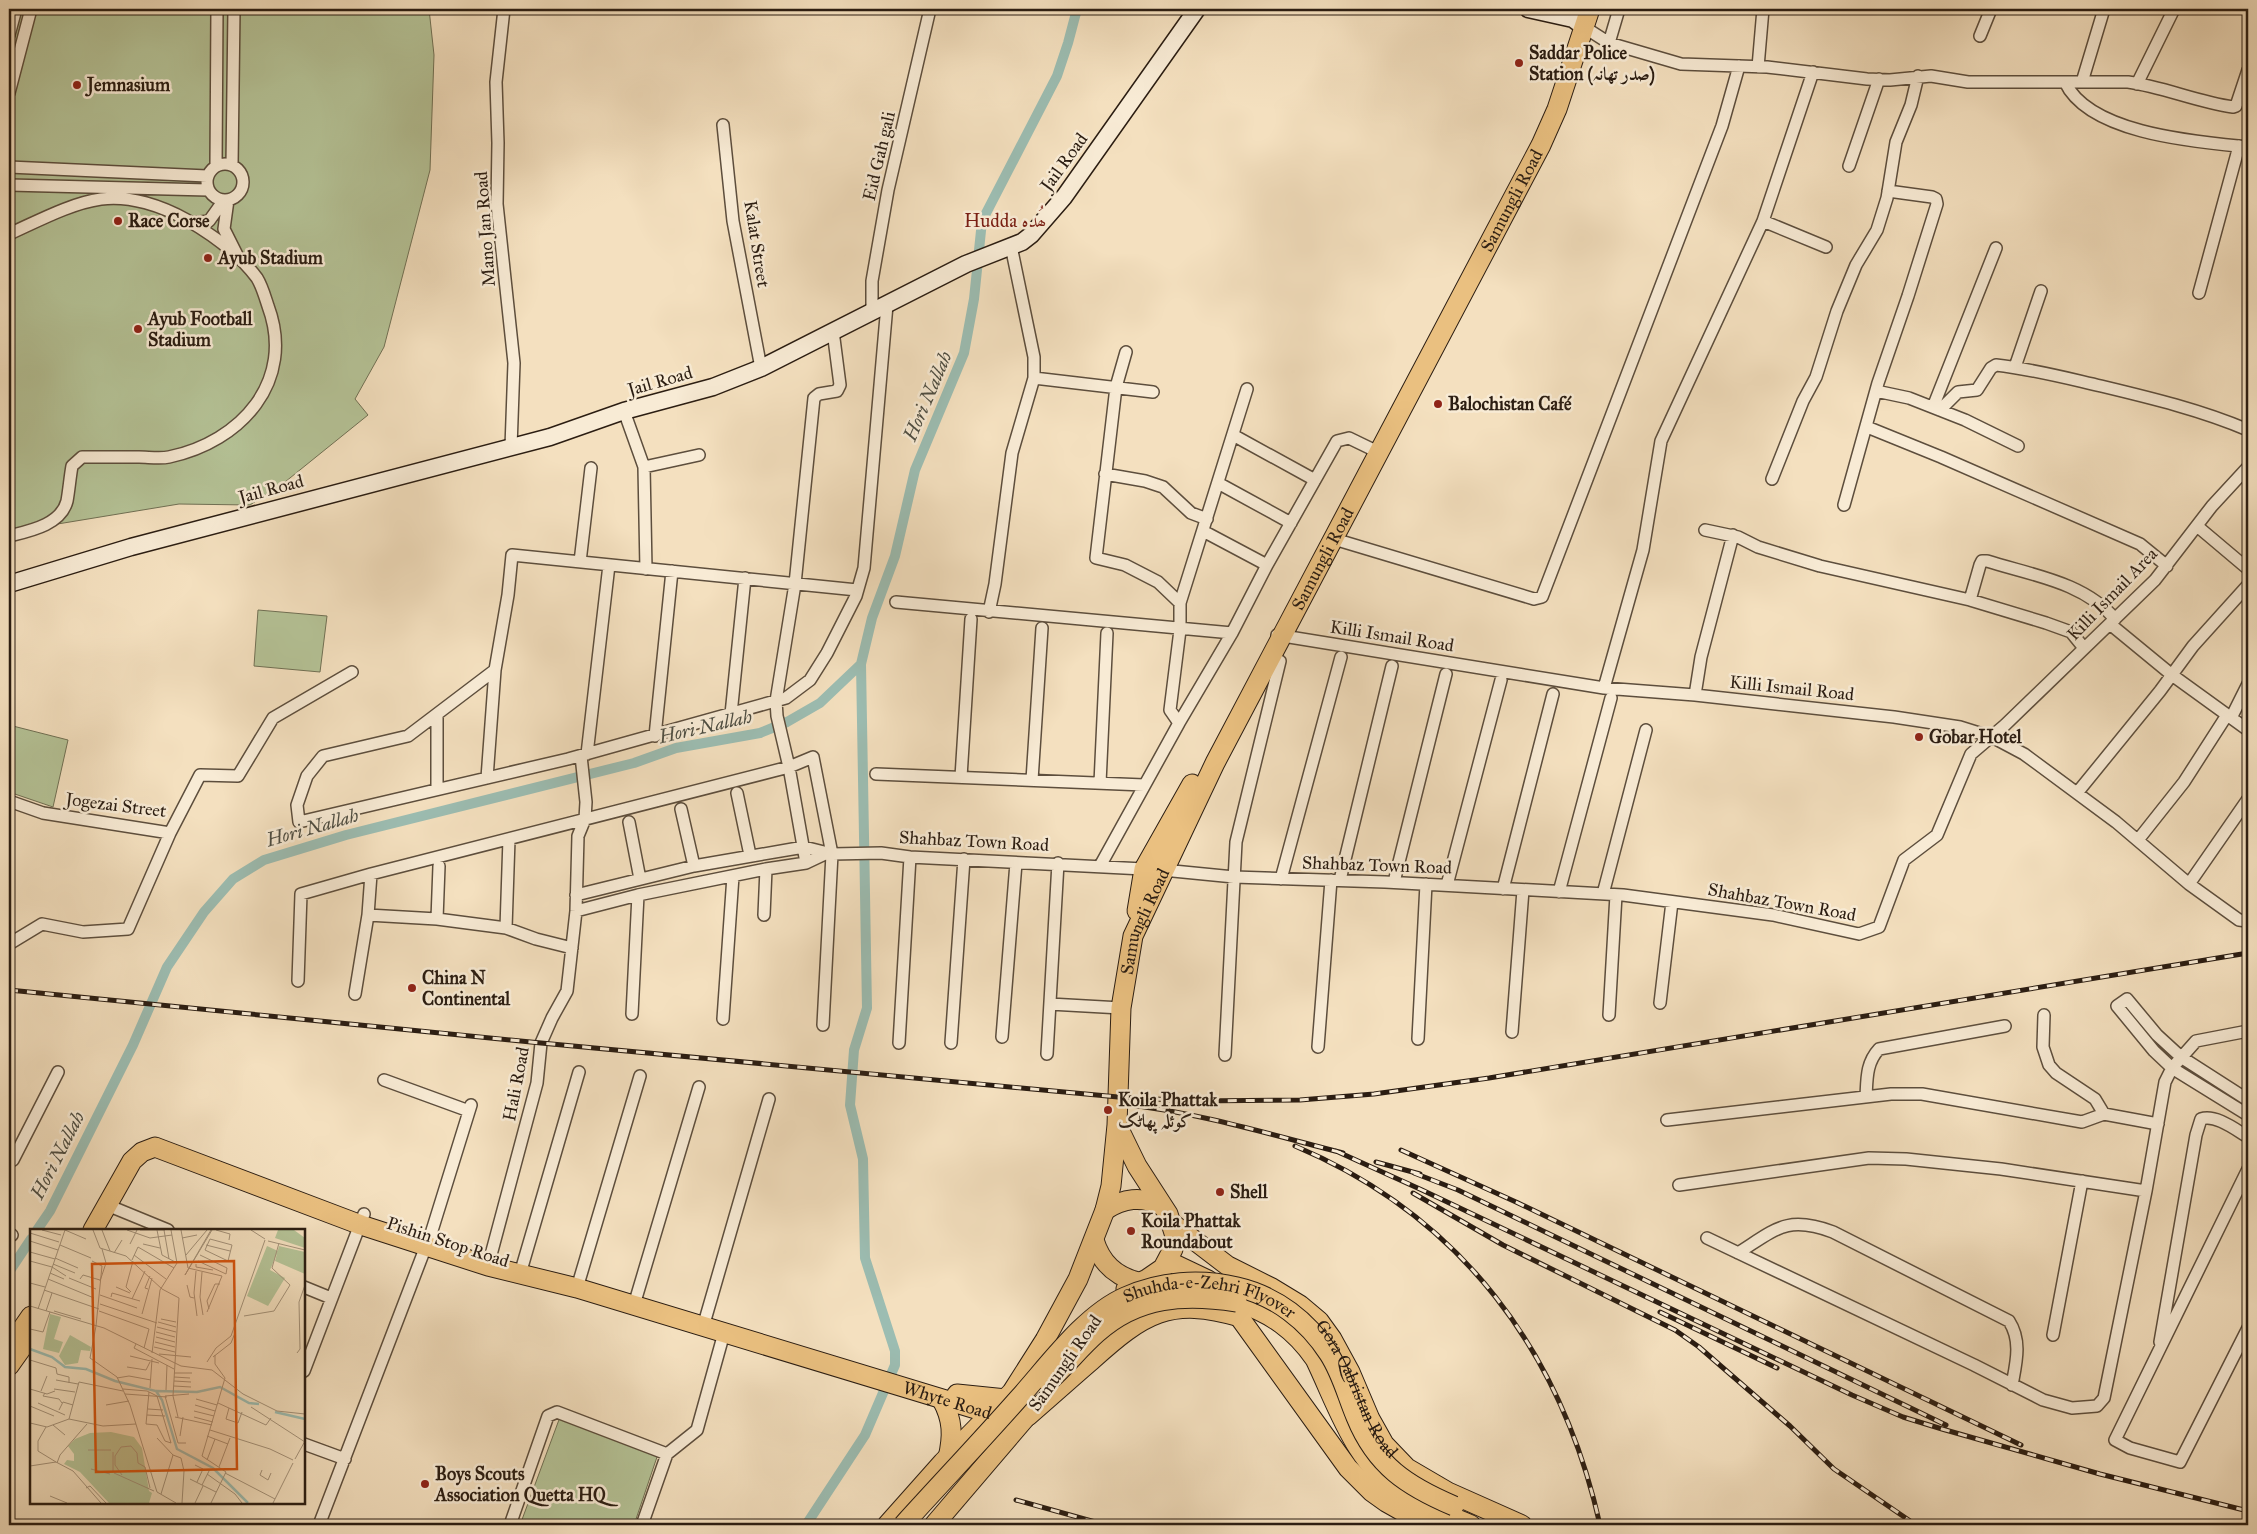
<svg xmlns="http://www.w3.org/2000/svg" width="2257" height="1534" font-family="'IM FELL Great Primer',Amiri,serif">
<rect width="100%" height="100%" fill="#f4e0bf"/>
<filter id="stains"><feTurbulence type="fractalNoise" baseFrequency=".004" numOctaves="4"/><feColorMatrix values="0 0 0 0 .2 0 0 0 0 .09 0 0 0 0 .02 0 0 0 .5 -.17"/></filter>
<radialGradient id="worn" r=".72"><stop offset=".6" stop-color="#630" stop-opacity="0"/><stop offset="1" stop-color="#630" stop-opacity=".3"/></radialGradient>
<path fill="#b5c397" stroke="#707054" d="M9,9H429L434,55L430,170L384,347L355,399L368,415L285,482L250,505L179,504L9,532Z
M258,610L327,616L320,672L254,666Z
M9,725L68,740L53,807L9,792Z
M560,1417L658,1454L634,1525H520Z"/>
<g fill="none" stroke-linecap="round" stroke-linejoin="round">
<path stroke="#9cbdb2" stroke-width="10" d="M37,1230L50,1211L133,1045L167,967L204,912L233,879L264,860L346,835L634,763L676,748L760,733L787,722L820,703L861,664L872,618L895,556L915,470L964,353L974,299L982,221L1057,76L1068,43L1077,9
M9,1272L31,1239
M806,1525L865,1435L895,1365V1351L865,1258L863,1159L850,1105L854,1050L867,1008L861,664"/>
<defs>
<path id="street" d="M504,9L496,82L498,143L497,204L514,363L511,447
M1584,27L1609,43L1681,64L1767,67L1867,79L1890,80L1931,76L1968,82H2128C2164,87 2197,102 2233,107L2236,106L2248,70
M9,35L16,9
M1980,36L1991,9
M1609,43L1619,9
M1758,67L1763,9
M2065,82C2089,134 2197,142 2248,147
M2082,82L2104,9
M2137,84L2174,9
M9,93L31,9
M723,125L733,221L761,368
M207 182a18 18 0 1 1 36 0a18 18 0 1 1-36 0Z
M232,165L234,9
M216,166L217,9
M1849,166L1879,79
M9,167L207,176
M9,185L208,190
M228,200L224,229L237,255
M1763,221L1826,247
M192,223L209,221L224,200
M9,234C36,222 71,203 101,199C130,195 162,206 187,220C213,235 239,254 257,278C262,286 265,297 268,306C296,381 241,442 169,457C160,459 148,457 139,457C120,457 101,457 82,457L72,466C70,477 69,490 67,501C61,525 29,531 9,536
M2199,293L2239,146
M872,312V281L888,190L930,9
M1126,352L1116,387L1096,558L1125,565L1158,582L1180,603
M2015,367L2041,291
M1034,378L1153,392
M1876,391L1909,398L1965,420L2018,446
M1933,407L1996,248
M1940,410L1958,392L1977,390L1991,368L1996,365C2032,369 2066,378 2101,386C2151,398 2201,410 2248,430
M624,411L644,467L646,569
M1867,427L1941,457L2140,544L2167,566
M1233,435L1315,480
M644,467L699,455
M1105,474L1145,481L1163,487L1191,513L1207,519
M1772,479L1803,401L1816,377L1837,311L1856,265L1877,230L1887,198L1896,142L1911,105L1918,76
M1218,483L1291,523
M1844,505L1878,383L1908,296L1937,204L1936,199L1932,197L1888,191
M2197,526L2248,569
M1705,530L1738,537L1758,547L1820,566L1970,600L2046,623L2071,632L2084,648
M1203,531L1267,565
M1334,539L1534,599L1542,597L1722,126L1739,66
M580,562L591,468
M857,590L512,555L508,595L495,670L408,736L323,756L307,776L297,805L299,822L568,759L786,698L810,680L827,653L856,596L864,568L887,305
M1970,600L1980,565L1982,561H1987C2031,575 2084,582 2115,619
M896,602L1232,633
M989,612L995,584L1012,453L1034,378V357L1011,246
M2110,624L2172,675L2248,730
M1277,635L1604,688L1695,695L1894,717L1960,727L1992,737L2024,754L2116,822L2189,884L2239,920L2247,921
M1604,688L1643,550L1661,441L1763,221L1813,72
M1695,695L1701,657L1733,535
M731,714L745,578
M2231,718L2248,684
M1179,723L1170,710L1180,630V603L1247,389
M655,736L672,571
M587,754L609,565
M876,774L1144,785
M961,777L971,619
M487,778L495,670
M1032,780L1042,628
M1100,783L1107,633
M437,789V715
M737,793L750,855
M2077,793L2160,691L2193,646L2248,585
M9,801L43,813L170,833L200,775L238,776L273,718L352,672
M681,809L694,866
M629,822L640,879
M2138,840L2184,782L2227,715
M806,863L789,767L777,716L776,701L795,584L814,398L819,394L837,391L840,385L833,331
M1100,866L1179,723L1232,633L1267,565L1337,441L1349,438L1380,453
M1281,879L1341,657
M1340,880L1392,666
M1394,882L1446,674
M2189,884L2248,799
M1447,885L1501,680
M1503,889L1553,694
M1559,892L1611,698
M1603,894L1646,730
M576,895L694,866L804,847L832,854L881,853L910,857L1163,870L1234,877L1385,882L1623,895L1773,915L1859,934L1879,927L1904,860L1937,835L1971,754L2005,725L2155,580L2212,506L2248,467
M576,911L638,895L766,869L806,863L825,854
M368,915L437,919L506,928L536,939L572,948
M764,915L766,869
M437,919L439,866
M506,928L509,839
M9,944L42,924L83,932L128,929L170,833
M298,981L301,894L371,874L789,767L813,757L832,854L823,1025
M355,994L368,915L371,874
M1660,1003L1672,902
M1050,1004L1121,1008
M632,1014L638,895
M1609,1015L1616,895
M2044,1015L2043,1047L2049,1065L2056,1073L2095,1099L2104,1114
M723,1019L733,876
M1512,1032L1523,890
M1002,1037L1016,863
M1418,1039L1426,884
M899,1043L910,857
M951,1043L964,859
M1318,1047L1331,880
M1047,1054L1058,863
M1225,1055L1236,842L1280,661
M384,1080L469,1111
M1866,1097C1867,1079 1866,1063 1879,1049L2005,1026
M2248,1100L2181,1057L2157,1035L2127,999L2117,1006L2154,1051L2172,1068L2248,1115
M1667,1120L1891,1094H1922L2082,1122L2104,1114L2158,1124
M9,1162L13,1160L58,1072
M2248,1169L2115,1440L2130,1448L2180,1462L2248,1328
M1679,1185L1869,1158L1906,1159L2001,1169L2146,1191
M107,1205L168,1230
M9,1233L12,1235
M430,1237L471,1105
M1707,1238L1974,1365L2043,1400L2072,1408L2097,1406L2104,1398L2146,1191L2165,1082L2172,1068L2196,1041L2248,1031
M1738,1253C1776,1229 1787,1215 1833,1232L2009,1321C2022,1341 2016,1363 2012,1385
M488,1266L537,1083L541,1043L552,1018L567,991L576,911L578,836L585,819L586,802L581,756
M520,1274L579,1072
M304,1287L331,1298
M577,1288L640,1076
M634,1305L699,1087
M703,1327L769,1099
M2053,1335L2082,1181
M2160,1342L2196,1135L2201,1119C2216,1114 2236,1130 2248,1137
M304,1371L364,1214
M304,1444L345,1459
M319,1525L426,1246
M510,1525L548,1416L557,1412L667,1454
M642,1525L667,1454L697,1430L724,1333"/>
<path id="secondary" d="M1528,9L1573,19L1584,27
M9,584L131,547L550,437L624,411L713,387L761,368L966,264L1022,242L1031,235L1064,197L1197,9"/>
<g id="primary">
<path d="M1137,911L1144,869L1192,784"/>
<path d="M1118,1127L1137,1166L1168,1214L1175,1236L1173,1249L1163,1268L1147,1279L1126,1289"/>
<path d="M1105,1210C1124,1198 1141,1196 1161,1205"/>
<path id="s1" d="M1173,1224L1228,1266L1272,1288L1300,1305L1319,1321L1332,1339L1350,1372L1370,1419L1384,1444L1407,1468L1448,1492L1522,1525"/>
<path id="s2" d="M93,1230L132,1161L142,1152L155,1147L361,1225L426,1246L488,1266L577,1288L992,1414L1028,1416C1050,1397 1071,1378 1092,1360C1143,1314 1170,1296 1240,1317"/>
<path d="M1094,1240C1101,1263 1115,1276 1138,1282"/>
<path d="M1168,1261L1208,1280L1214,1286"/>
<path d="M1237,1302C1271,1313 1295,1330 1315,1359C1339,1409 1355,1464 1404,1495C1424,1508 1449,1515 1471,1525"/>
<path d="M1232,1307L1348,1468L1372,1492L1386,1502L1402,1511L1440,1525"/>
<path d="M13,1342L31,1316"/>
<path d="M9,1366L31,1335"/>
<path d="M957,1394L1006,1399"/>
<path d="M942,1400C953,1420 953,1436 948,1458"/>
<path id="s3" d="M887,1525L943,1462L1012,1392L1045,1340L1078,1279L1105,1210L1111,1186L1117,1125L1121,1008L1133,936L1215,763L1541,145L1557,109L1590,9"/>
<path d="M934,1525L1033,1409"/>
</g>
</defs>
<use href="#street" stroke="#5d4e3d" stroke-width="14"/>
<use href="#secondary" stroke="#2b1d12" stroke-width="19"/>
<use href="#primary" stroke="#2b1d12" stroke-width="21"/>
<use href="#street" stroke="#f8ebd5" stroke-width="11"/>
<use href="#secondary" stroke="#f8ebd5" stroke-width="16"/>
<use href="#primary" stroke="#eac080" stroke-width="19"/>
<defs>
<path id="rail" d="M9,990L541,1043L1118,1097L1193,1101L1300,1100L1374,1094L1489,1078L2248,953
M1121,1104C1197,1112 1269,1134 1343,1153
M1295,1146C1461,1216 1561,1351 1600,1525
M1401,1150L1516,1202L2021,1445
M1336,1151L1422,1190L1852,1395L1903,1417L1942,1429L2100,1474L2248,1511
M1376,1162L1420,1174
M1414,1173L1458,1190L1946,1425
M1413,1193L1503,1245L1675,1330L1699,1347L1790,1426L1834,1469L1916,1525
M1660,1312L1777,1368
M1016,1500L1106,1525"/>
</defs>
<use href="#rail" stroke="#2b1d12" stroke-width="5"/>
<use href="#rail" stroke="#f8ebd5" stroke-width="3" stroke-dasharray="9" stroke-linecap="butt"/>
<defs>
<g id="primary-bridge">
<path d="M1048,1382C1065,1367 1080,1348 1097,1333C1138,1296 1185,1294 1237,1302"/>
<path id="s4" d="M903,1525C941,1483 980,1442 1018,1399C1048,1366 1084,1315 1125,1297C1160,1281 1200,1278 1237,1287C1276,1296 1308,1321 1329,1354C1342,1374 1347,1396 1356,1417C1376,1466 1407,1486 1454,1506"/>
</g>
</defs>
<use href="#primary-bridge" stroke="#2b1d12" stroke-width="21" stroke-linecap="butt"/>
<use href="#primary-bridge" stroke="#eac080" stroke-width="19"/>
</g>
<g fill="#8f2418" stroke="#f8ebd5" stroke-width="2">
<circle cx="1519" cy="63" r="5"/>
<circle cx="77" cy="85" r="5"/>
<circle cx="118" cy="221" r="5"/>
<circle cx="208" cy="258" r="5"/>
<circle cx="138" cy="329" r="5"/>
<circle cx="1438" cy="404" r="5"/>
<circle cx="1919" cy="737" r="5"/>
<circle cx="412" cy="988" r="5"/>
<circle cx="1108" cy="1110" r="5"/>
<circle cx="1220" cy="1192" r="5"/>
<circle cx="1131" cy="1231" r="5"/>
<circle cx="425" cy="1484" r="5"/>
</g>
<g text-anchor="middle" stroke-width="5" stroke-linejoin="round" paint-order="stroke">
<g font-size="18" font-weight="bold" fill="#2b1d12" stroke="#f8ebd5" text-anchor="start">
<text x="1529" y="59">Saddar Police<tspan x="1529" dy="21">Station (صدر تھانہ)</tspan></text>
<text x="87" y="91">Jemnasium</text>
<text x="128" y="227">Race Corse</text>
<text x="218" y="264">Ayub Stadium</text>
<text x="148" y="325">Ayub Football<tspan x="148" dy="21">Stadium</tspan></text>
<text x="1448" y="410">Balochistan Café</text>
<text x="1929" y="743">Gobar Hotel</text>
<text x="422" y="984">China N<tspan x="422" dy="21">Continental</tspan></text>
<text x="1118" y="1106">Koila Phattak<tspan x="1118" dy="21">کوئلہ پھاٹک</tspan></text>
<text x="1230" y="1198">Shell</text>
<text x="1141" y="1227">Koila Phattak<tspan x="1141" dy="21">Roundabout</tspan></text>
<text x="435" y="1480">Boys Scouts<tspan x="435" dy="21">Association Quetta HQ</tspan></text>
</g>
<g font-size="18" fill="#2b1d12" stroke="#f8ebd5">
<text transform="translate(879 156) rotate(-77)" y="6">Eid Gah gali</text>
<text transform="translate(1064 162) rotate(-54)" y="6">Jail Road</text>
<text dy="6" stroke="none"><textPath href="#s3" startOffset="1491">Samungli Road</textPath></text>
<text transform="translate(485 229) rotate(-94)" y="6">Mano Jan Road</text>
<text transform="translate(757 244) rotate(81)" y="6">Kalat Street</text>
<text transform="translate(660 381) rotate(-16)" y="6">Jail Road</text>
<text transform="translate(271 489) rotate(-15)" y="6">Jail Road</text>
<text dy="6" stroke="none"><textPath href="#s3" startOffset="1086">Samungli Road</textPath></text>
<text transform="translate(2112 594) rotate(-46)" y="6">Killi Ismail Area</text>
<text transform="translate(1392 636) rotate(9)" y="6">Killi Ismail Road</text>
<text transform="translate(1792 688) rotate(6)" y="6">Killi Ismail Road</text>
<text transform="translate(116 805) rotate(7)" y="6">Jogezai Street</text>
<text transform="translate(974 841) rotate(3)" y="6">Shahbaz Town Road</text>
<text transform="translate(1377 865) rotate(2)" y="6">Shahbaz Town Road</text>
<text transform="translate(1782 902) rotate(10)" y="6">Shahbaz Town Road</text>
<text dy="6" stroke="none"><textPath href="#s3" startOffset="681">Samungli Road</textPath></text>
<text transform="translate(516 1084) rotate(-79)" y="6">Hali Road</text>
<text transform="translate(448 1242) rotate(18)" y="6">Pishin Stop Road</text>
<text dy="6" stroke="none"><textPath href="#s4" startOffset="408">Shuhda-e-Zehri Flyover</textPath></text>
<text transform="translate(1065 1363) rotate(-55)" y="6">Samungli Road</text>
<text dy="6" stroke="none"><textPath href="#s1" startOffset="254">Gora Qabristan Road</textPath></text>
<text dy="6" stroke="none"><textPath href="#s2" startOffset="939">Whyte Road</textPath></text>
</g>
<g font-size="19" fill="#7a1f14" stroke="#f8ebd5">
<text x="1005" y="227">Hudda ھُدہ</text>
</g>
<g font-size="19" font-style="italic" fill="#4d4d42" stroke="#f8ebd5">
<text transform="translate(927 396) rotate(-67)" y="7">Hori Nallah</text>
<text transform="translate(705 726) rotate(-13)" y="7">Hori Nallah</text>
<text transform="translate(312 827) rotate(-16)" y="7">Hori Nallah</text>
<text transform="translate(57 1155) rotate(-63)" y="7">Hori Nallah</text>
</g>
</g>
<g transform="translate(30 1229)">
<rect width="275" height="275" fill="#f4e0bf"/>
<path d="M248,1H264L275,9V19L245,9ZM237,17L248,22L240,41L255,49L238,77L217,67ZM249,17L275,23V45L245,32ZM20,85L31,88L24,110L33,113L29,124L13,120ZM40,106L61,118L60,122L51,121L48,134L35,136L29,127ZM81,203L104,208L112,219L119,262L122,264L119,274H79L50,243L34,235L37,231L44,232V225L38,217L45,210L60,204Z" fill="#b5c397"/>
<path fill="none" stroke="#9cbdb2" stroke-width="2.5" d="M0,120L22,128L35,138L56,140L85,152L126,162L132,171L147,220L183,239L218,274M126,162L167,163L190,158L219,174L229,175M245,183L275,190"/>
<path fill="none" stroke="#a4927a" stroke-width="1" d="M12,1L31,6M35,1L56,10M63,1L70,19L96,27L132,60L149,69L143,167L148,188M72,1L80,22M97,1L120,9L142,6M110,1H135M127,1L132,26L147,34L141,1M134,1L139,30M151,1L158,39L192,47L177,83M181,1L155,46L182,1M186,1L200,5L199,11M221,1L235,10M0,4L29,13M152,9L167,6M180,10L202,16L198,32L175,21ZM0,12L28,21M238,12L275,21M100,15L107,1M113,15L130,19M30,16L61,29M176,16L200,22M0,23L25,30M84,24L92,11M104,26L136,50M156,26L177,1M25,29L48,39M102,31L108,18L144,39M0,32L22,38L36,47M62,32L72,37L66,97M168,32L196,45L197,39L170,26M23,35L45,44M166,35V38L183,41M166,42L164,64L167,87M172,43L170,68L173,86M20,44L34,50M39,49L66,60M18,50L64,69M50,50L53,46L70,51M70,52L76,34L72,20M0,54L15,58M157,56L160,68L164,69M86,58L100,64M118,60L115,59L120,47M14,61L69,80M101,63L96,58L103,32M70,66L107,79M81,68L82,64L110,72M102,70L115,42M70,75L127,94M0,77L74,99L151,137L182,141L213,165L247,182L275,185M8,80L35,1M179,80L177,72L185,55H190M16,82L22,64M24,82L51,90M69,82L119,100L114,119M112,85L122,49M214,87L244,82L260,56L242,39L249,14M131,90L146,93M128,93L146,98M66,97L60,129L87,148L100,176L127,263L146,274M127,98L146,103M0,100L13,103L20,83M126,103L145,108M126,108L145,113M125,113L145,118M106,115L104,119L144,140M124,118L145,123M122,124L130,61L147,34M267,124L270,120L269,73L275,56M129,125L161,128M100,127L129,134M183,128L201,114L205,104M0,131L26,139L27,145L39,148V154M177,133L186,119L201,107L235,11M97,138L116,141L120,133M144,144H162M144,148L160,149M87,149L99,147L121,151M26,151L48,155M144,152L161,153M144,157L161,158M120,159L122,130M0,160L17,165L25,162M24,160L45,163M93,160L117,162L127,167L141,214M136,161L137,136M11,162L17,147M119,163L116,195L127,196L135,212L141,214M15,164L13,167L29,170L32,174M95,165L137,168M166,170L187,176M8,174L35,186M188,174L236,196L241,189M76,176L99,172M165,176L185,182M0,177L24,187M221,178L275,213M199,179L196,190L208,194L212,183M118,180L133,181M29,181L33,173L43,176M164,182L184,187M117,186L135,187M145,188L182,196M164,188L183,193M39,190L49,153L93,162M0,194L17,198L39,190L73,197L106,195M23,196L35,206M16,198L8,212V222L26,233M180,201L240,220L263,231M150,207L153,188M177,207L198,215M127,209L143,226L131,265M156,214H148L135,167L159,165M58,221H81M143,226L151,229L154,242L152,274M265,230L275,212M177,231L185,210M27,234L30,226L57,195M165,236L173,240L167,253M0,237L26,233L43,242L71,274M189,238L200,209M61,240L80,245M232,241L230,246L238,251L241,244M83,243V223M84,244L124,262M195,244L245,270M177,245L205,265L212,274M92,246L85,236V227L91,218L101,217L107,224L108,234L115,238L120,259M160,250L186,263M172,256L180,240M56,259L60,257L76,274M20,267L37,274M165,274L173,257M181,274L196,243L172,227L195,149L185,135V126M243,274L263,234"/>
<path fill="#d5530d" fill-opacity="0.15" stroke="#d5530d" stroke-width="2.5" d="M204,32L207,240L66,243L62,35Z"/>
<rect width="275" height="275" fill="none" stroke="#2b1d12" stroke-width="2.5"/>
</g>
<rect width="2257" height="1534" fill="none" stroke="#f4e0bf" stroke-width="30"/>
<rect x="10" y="10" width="2237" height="1514" fill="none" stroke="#2b1d12" stroke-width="2.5"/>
<rect x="15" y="15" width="2227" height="1504" fill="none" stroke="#2b1d12"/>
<rect width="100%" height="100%" filter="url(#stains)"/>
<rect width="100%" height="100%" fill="url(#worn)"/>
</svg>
